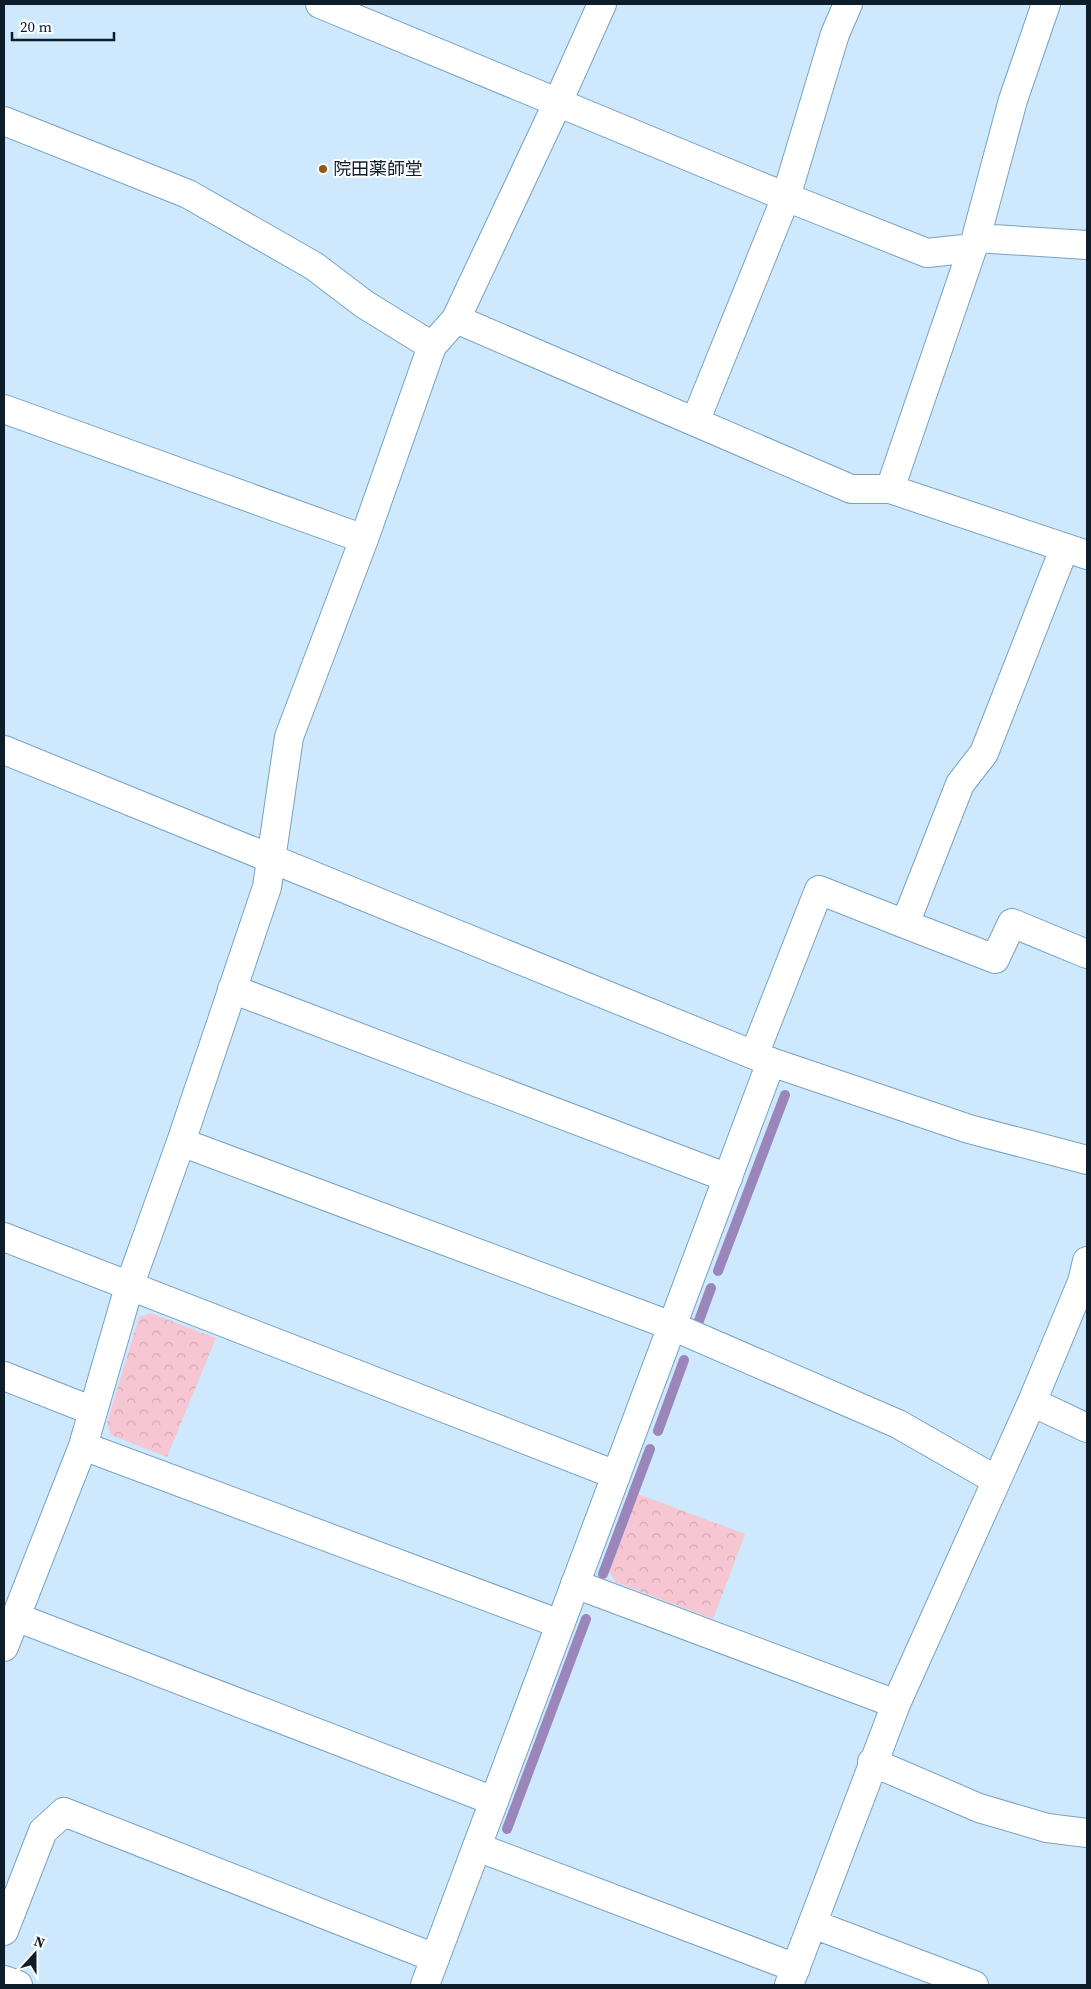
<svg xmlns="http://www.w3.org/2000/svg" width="1091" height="1989" font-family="'Source Serif 4','Noto Sans JP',serif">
<defs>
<pattern id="forest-crowns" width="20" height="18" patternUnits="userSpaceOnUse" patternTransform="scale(1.25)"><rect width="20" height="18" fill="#f6c7d2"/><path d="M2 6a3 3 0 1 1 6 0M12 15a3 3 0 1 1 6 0" fill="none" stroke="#d2aab4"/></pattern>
</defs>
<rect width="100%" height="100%" fill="#cee8fd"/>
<path fill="url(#forest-crowns)" d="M150,1313L216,1338L167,1457L111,1435L107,1423L139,1317Z
M638,1494L745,1534L713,1619L615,1582L609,1570Z"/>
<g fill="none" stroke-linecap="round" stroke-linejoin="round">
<path stroke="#9b86bc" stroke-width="10" d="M718,1271L785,1095
M697,1326L711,1288
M658,1431L684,1360
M603,1574L650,1449
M507,1829L586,1619"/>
<defs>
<path id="minor" d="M320,4L786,197L927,253L973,248
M4,121L188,194L314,266L364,304L432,346
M976,238L1087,245
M456,319L851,489H890L1087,555
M4,409L364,539
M695,422L786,197L835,34L848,4
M890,489L976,238L1013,100L1046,4
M4,750L771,1062L969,1129L1087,1160
M905,924L995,959L1012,923L1087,954
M232,989L728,1178
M754,1055L819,890L905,924L960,784L984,753L1064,549
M181,1142L672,1326L898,1424L996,1480
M4,1237L616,1475
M4,1376L93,1411
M1032,1402L1087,1428
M83,1446L560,1624
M575,1584L896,1704
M16,1617L494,1801
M4,1647L83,1446L129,1287L181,1142L267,887L289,737L364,539L432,346L456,319L558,102L602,4
M872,1762L979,1808L1047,1828L1087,1833
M477,1847L796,1968
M813,1924L974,1985
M4,1931L43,1831L64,1812L435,1958
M789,1985L896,1704L1032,1402L1082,1282L1087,1261"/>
<path id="tertiary" d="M4,1980L18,1985
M425,1985L771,1062"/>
</defs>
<use href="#minor" stroke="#78a2c3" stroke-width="30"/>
<use href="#tertiary" stroke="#78a2c3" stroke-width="30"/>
<use href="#minor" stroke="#fff" stroke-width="28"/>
<use href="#tertiary" stroke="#fff" stroke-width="28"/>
</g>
<circle fill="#935818" stroke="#fff" stroke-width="2" cx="323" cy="169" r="5"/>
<g text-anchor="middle" stroke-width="4" stroke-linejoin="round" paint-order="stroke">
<g font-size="18" fill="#0d1e2a" stroke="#fff" text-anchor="start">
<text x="333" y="175">院田薬師堂</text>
</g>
</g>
<rect width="1091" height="1989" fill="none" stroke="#0d1e2a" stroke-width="10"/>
<g transform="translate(35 1954) rotate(21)" stroke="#ffffff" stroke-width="4" paint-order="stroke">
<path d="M0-4L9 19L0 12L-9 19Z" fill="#0d1e2a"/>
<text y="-8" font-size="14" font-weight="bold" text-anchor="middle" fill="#0d1e2a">N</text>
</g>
<path d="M12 32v8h102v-8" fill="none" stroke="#0d1e2a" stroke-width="2.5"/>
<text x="20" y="32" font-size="15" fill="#0d1e2a" stroke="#ffffff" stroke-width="4" paint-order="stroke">20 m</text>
</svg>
